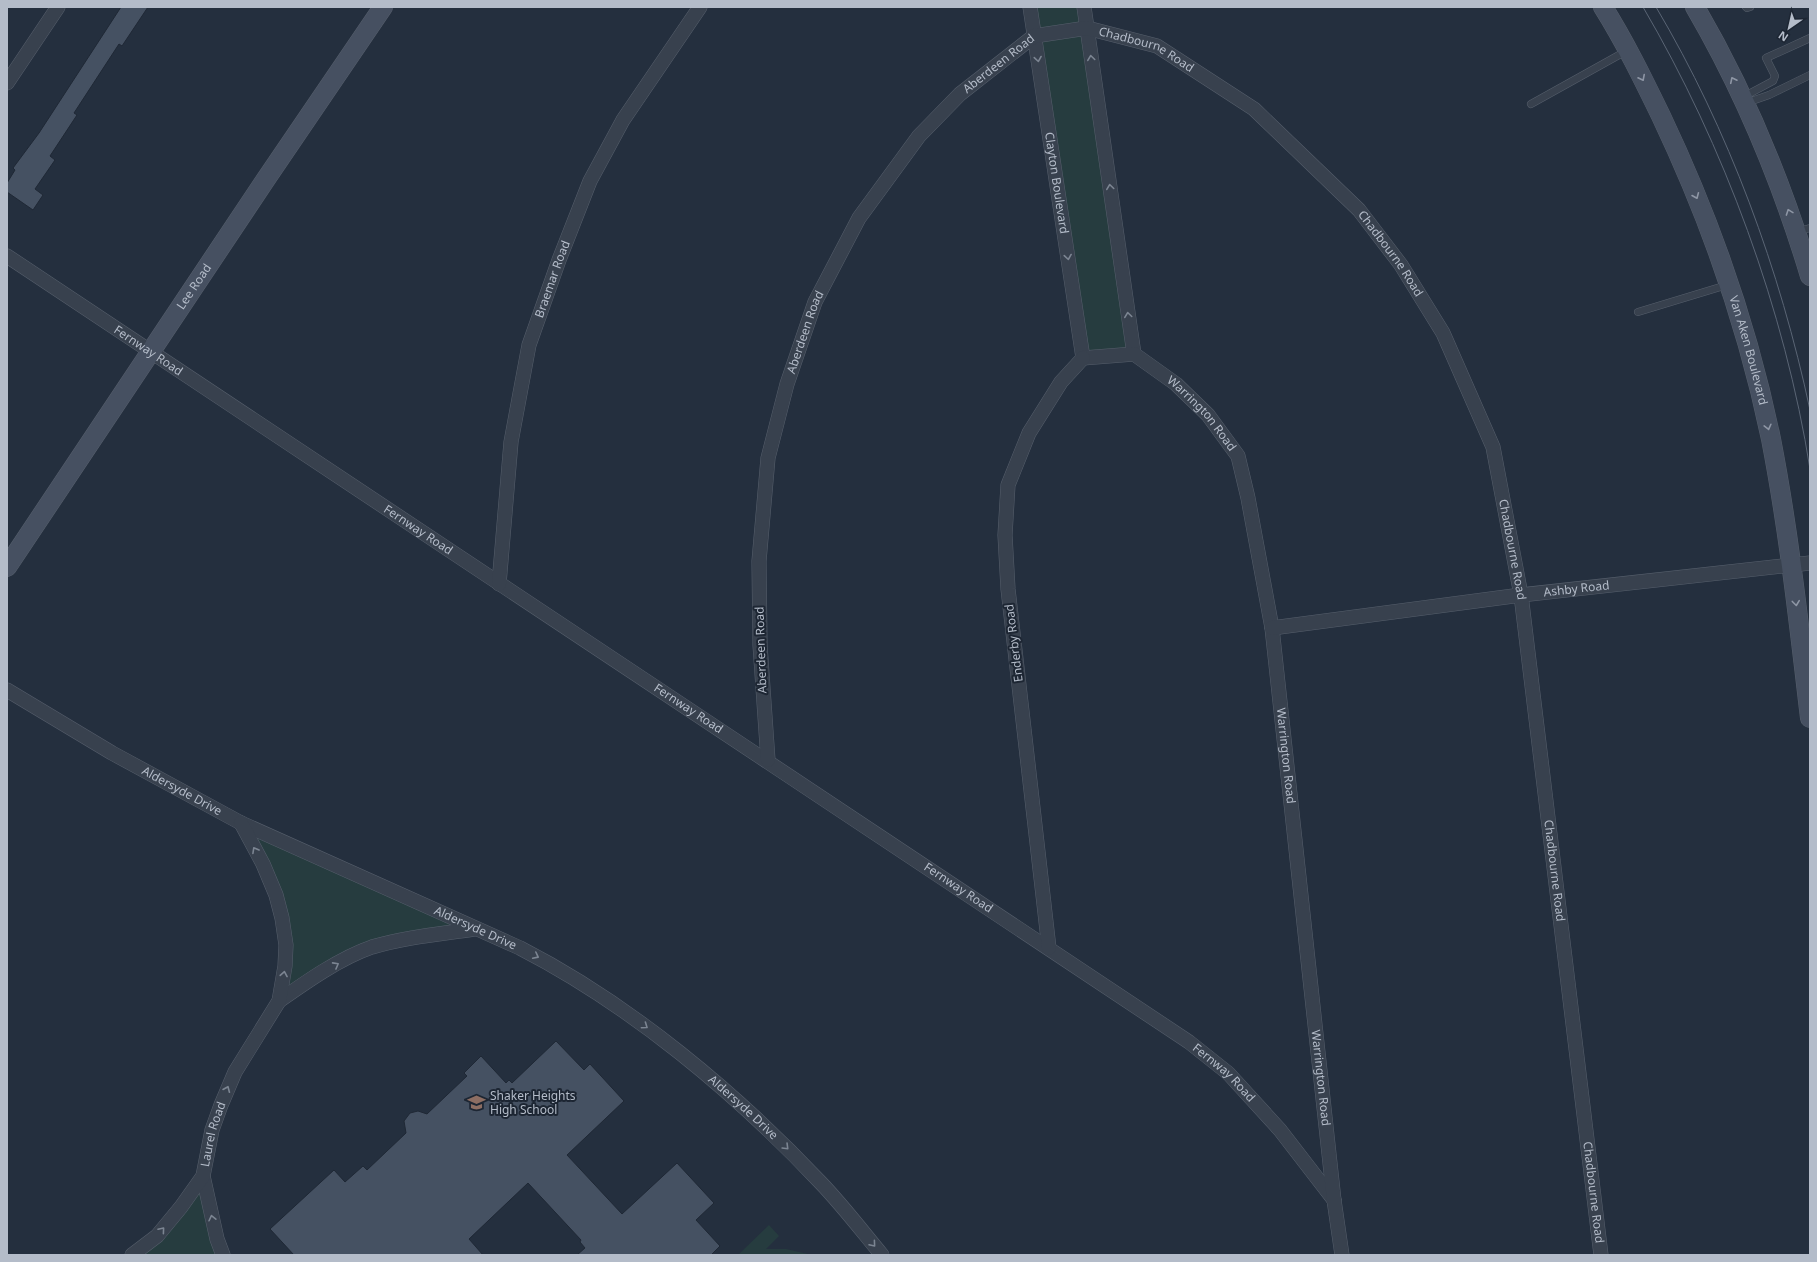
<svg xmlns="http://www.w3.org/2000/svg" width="1817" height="1262" font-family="'Noto Sans',sans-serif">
<rect width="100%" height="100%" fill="#242f3e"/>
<path fill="#263c3f" d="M1030,7H1084L1134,354L1083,358Z
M241,823L474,929L370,948L279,1001L282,918Z
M203,1176L223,1255H132Z
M769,1225L779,1236L766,1249H786L812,1255H738Z"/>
<path fill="#455162" stroke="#1f2835" d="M121,7H148L122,46L119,44L74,113L77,115L50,156L55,160L35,189L43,195L33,210L7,192V183L15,170L13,168L39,133Z
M556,1041L584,1070L590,1064L624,1101L567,1155L622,1214L677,1163L714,1203L696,1220L720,1246L711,1255H577L585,1248L580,1242L581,1240L528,1183L469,1239L483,1255H294L270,1229L334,1170L345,1182L363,1166L367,1170L406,1133L404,1121L410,1113L418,1111L427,1114L467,1076L464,1073L481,1056L506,1083L509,1080L512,1083Z"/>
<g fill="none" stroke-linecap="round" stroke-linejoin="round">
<defs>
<path id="lane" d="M1746,7L1747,8L1750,7
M1743,97L1773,81L1775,76L1766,58L1810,38
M1746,103L1769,95L1810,75
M1531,104L1628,50
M1796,232L1810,228
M1638,312L1727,285"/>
<g id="street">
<path id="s1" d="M1030,7L1083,358"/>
<path d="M1084,7L1134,354"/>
<path d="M7,83L58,7"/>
<path id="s2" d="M7,256C400,520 797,778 1189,1042L1228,1073L1280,1130L1334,1200"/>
<path id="s3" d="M1083,358L1134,354L1176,384L1208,415L1238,456L1248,498L1272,628L1334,1200L1342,1255"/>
<path id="s4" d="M499,584L511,442L529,345L559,260L590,181L623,120L700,7"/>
<path id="s5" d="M1272,628L1521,595L1810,563"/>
<path id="s6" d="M7,690L112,753L241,823L520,948C631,1005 736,1093 821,1183C843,1206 862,1231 882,1255"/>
<path id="s7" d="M768,760L760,645L759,561L768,458L787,384L815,302L859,218L919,136L960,94L1034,36L1087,28L1157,46L1254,109L1359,210L1401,265L1443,333L1493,447L1521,595L1601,1255"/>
<path d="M1049,948L1008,589L1005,535L1008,485L1029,433L1061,382L1083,358"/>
<path d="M279,1001C306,982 340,958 372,947C405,937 440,934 474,929"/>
<path d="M203,1176L217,1239L223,1255"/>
<path id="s8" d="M132,1255L157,1236L181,1207L203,1176L212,1130L221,1105L235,1072L279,1001L285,966L286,945L282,918L276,895L263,864L241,823"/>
</g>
<g id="secondary">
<path id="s9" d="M1603,7C1625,42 1643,79 1661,116C1710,219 1748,328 1771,439C1789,532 1799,625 1810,718"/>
<path d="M1695,7C1744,91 1782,183 1810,276"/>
<path id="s10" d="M7,567L266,179L383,7"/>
</g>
</defs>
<use href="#lane" stroke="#565f6c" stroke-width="8"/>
<use href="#street" stroke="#565f6c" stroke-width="15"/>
<use href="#secondary" stroke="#565f6c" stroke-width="20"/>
<use href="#lane" stroke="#38414e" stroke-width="7"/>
<use href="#street" stroke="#38414e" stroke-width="14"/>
<use href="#secondary" stroke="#465061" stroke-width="19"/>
<path stroke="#5a6575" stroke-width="1" d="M1643,7C1724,145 1785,311 1810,469
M1656,7C1729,130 1780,270 1810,410"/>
</g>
<defs><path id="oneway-chevron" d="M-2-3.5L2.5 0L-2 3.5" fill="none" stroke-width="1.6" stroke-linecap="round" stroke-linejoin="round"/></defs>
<g stroke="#7c8592">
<use href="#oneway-chevron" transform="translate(1091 58) rotate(-98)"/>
<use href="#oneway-chevron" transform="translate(1038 59) rotate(81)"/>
<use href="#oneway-chevron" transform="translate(1110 187) rotate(-98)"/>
<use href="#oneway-chevron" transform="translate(1068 257) rotate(81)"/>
<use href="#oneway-chevron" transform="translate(1128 315) rotate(-98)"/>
<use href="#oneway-chevron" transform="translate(255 850) rotate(-119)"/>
<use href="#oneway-chevron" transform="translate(536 956) rotate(27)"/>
<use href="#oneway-chevron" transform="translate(336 965) rotate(-29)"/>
<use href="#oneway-chevron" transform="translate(284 974) rotate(-80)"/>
<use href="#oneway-chevron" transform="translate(645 1026) rotate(35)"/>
<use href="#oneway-chevron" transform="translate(227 1089) rotate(-67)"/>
<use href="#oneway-chevron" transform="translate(786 1147) rotate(45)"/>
<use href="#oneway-chevron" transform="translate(212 1218) rotate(-103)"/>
<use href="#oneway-chevron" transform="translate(162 1230) rotate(-50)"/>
<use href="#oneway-chevron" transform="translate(873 1244) rotate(50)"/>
</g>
<g stroke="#8e96a5">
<use href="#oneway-chevron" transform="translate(1642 78) rotate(63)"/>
<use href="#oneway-chevron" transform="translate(1733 80) rotate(-116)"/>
<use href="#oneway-chevron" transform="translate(1696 196) rotate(67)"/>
<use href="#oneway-chevron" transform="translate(1789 212) rotate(-110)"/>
<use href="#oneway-chevron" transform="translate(1768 427) rotate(76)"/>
<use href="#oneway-chevron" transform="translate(1796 603) rotate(83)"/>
</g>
<defs>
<symbol id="school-bare" viewBox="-9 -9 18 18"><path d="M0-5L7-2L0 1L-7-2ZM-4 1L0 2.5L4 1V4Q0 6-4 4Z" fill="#8d6e63" stroke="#1d2633" stroke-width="2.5" paint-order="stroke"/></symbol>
</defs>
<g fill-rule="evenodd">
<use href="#school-bare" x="464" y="1090" width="25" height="25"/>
</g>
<g text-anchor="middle" stroke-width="4" stroke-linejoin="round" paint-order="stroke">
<g font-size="12" fill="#b4bcc9" stroke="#1d2633">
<text dy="4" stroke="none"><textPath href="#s7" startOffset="932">Chadbourne Road</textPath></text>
<text dy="4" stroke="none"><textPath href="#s7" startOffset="770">Aberdeen Road</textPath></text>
<text dy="4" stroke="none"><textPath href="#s1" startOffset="178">Clayton Boulevard</textPath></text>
<text dy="4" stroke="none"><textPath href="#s7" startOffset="1256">Chadbourne Road</textPath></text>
<text dy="4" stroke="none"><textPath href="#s4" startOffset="311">Braemar Road</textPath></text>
<text dy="4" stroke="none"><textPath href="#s10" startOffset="337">Lee Road</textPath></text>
<text dy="4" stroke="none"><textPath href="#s7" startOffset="434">Aberdeen Road</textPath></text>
<text dy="4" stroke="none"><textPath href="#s9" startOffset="374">Van Aken Boulevard</textPath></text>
<text dy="4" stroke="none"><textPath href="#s2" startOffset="170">Fernway Road</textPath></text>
<text dy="4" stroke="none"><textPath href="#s3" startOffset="142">Warrington Road</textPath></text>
<text dy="4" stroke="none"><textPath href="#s2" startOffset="494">Fernway Road</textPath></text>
<text dy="4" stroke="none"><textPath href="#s7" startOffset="1580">Chadbourne Road</textPath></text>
<text dy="4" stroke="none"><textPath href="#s5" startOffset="307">Ashby Road</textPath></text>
<text transform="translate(1014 643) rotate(-97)" y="4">Enderby Road</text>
<text transform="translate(761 650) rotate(-92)" y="4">Aberdeen Road</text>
<text dy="4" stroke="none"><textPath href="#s2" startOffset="818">Fernway Road</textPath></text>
<text dy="4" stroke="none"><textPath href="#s3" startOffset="502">Warrington Road</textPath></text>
<text dy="4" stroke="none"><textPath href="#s6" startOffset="202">Aldersyde Drive</textPath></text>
<text dy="4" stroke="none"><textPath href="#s7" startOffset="1904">Chadbourne Road</textPath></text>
<text dy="4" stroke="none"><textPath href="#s2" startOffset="1142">Fernway Road</textPath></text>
<text dy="4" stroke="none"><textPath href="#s6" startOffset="526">Aldersyde Drive</textPath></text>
<text dy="4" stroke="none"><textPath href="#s2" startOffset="1466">Fernway Road</textPath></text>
<text dy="4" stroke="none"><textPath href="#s3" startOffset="826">Warrington Road</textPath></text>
<text dy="4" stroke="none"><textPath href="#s6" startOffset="850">Aldersyde Drive</textPath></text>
<text dy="4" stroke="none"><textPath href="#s8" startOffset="150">Laurel Road</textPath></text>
<text dy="4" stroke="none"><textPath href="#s7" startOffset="2228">Chadbourne Road</textPath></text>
</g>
<g font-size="12" fill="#b4bcc9" stroke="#1d2633" text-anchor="start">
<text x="490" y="1100">Shaker Heights<tspan x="490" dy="14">High School</tspan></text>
</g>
</g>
<rect width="1817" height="1262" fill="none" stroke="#b4bcc9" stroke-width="16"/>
<g transform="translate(1789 28) rotate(214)" stroke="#1d2633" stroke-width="3" paint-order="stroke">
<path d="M0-3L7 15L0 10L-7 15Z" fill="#b4bcc9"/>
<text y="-6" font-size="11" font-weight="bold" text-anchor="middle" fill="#b4bcc9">N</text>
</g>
</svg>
